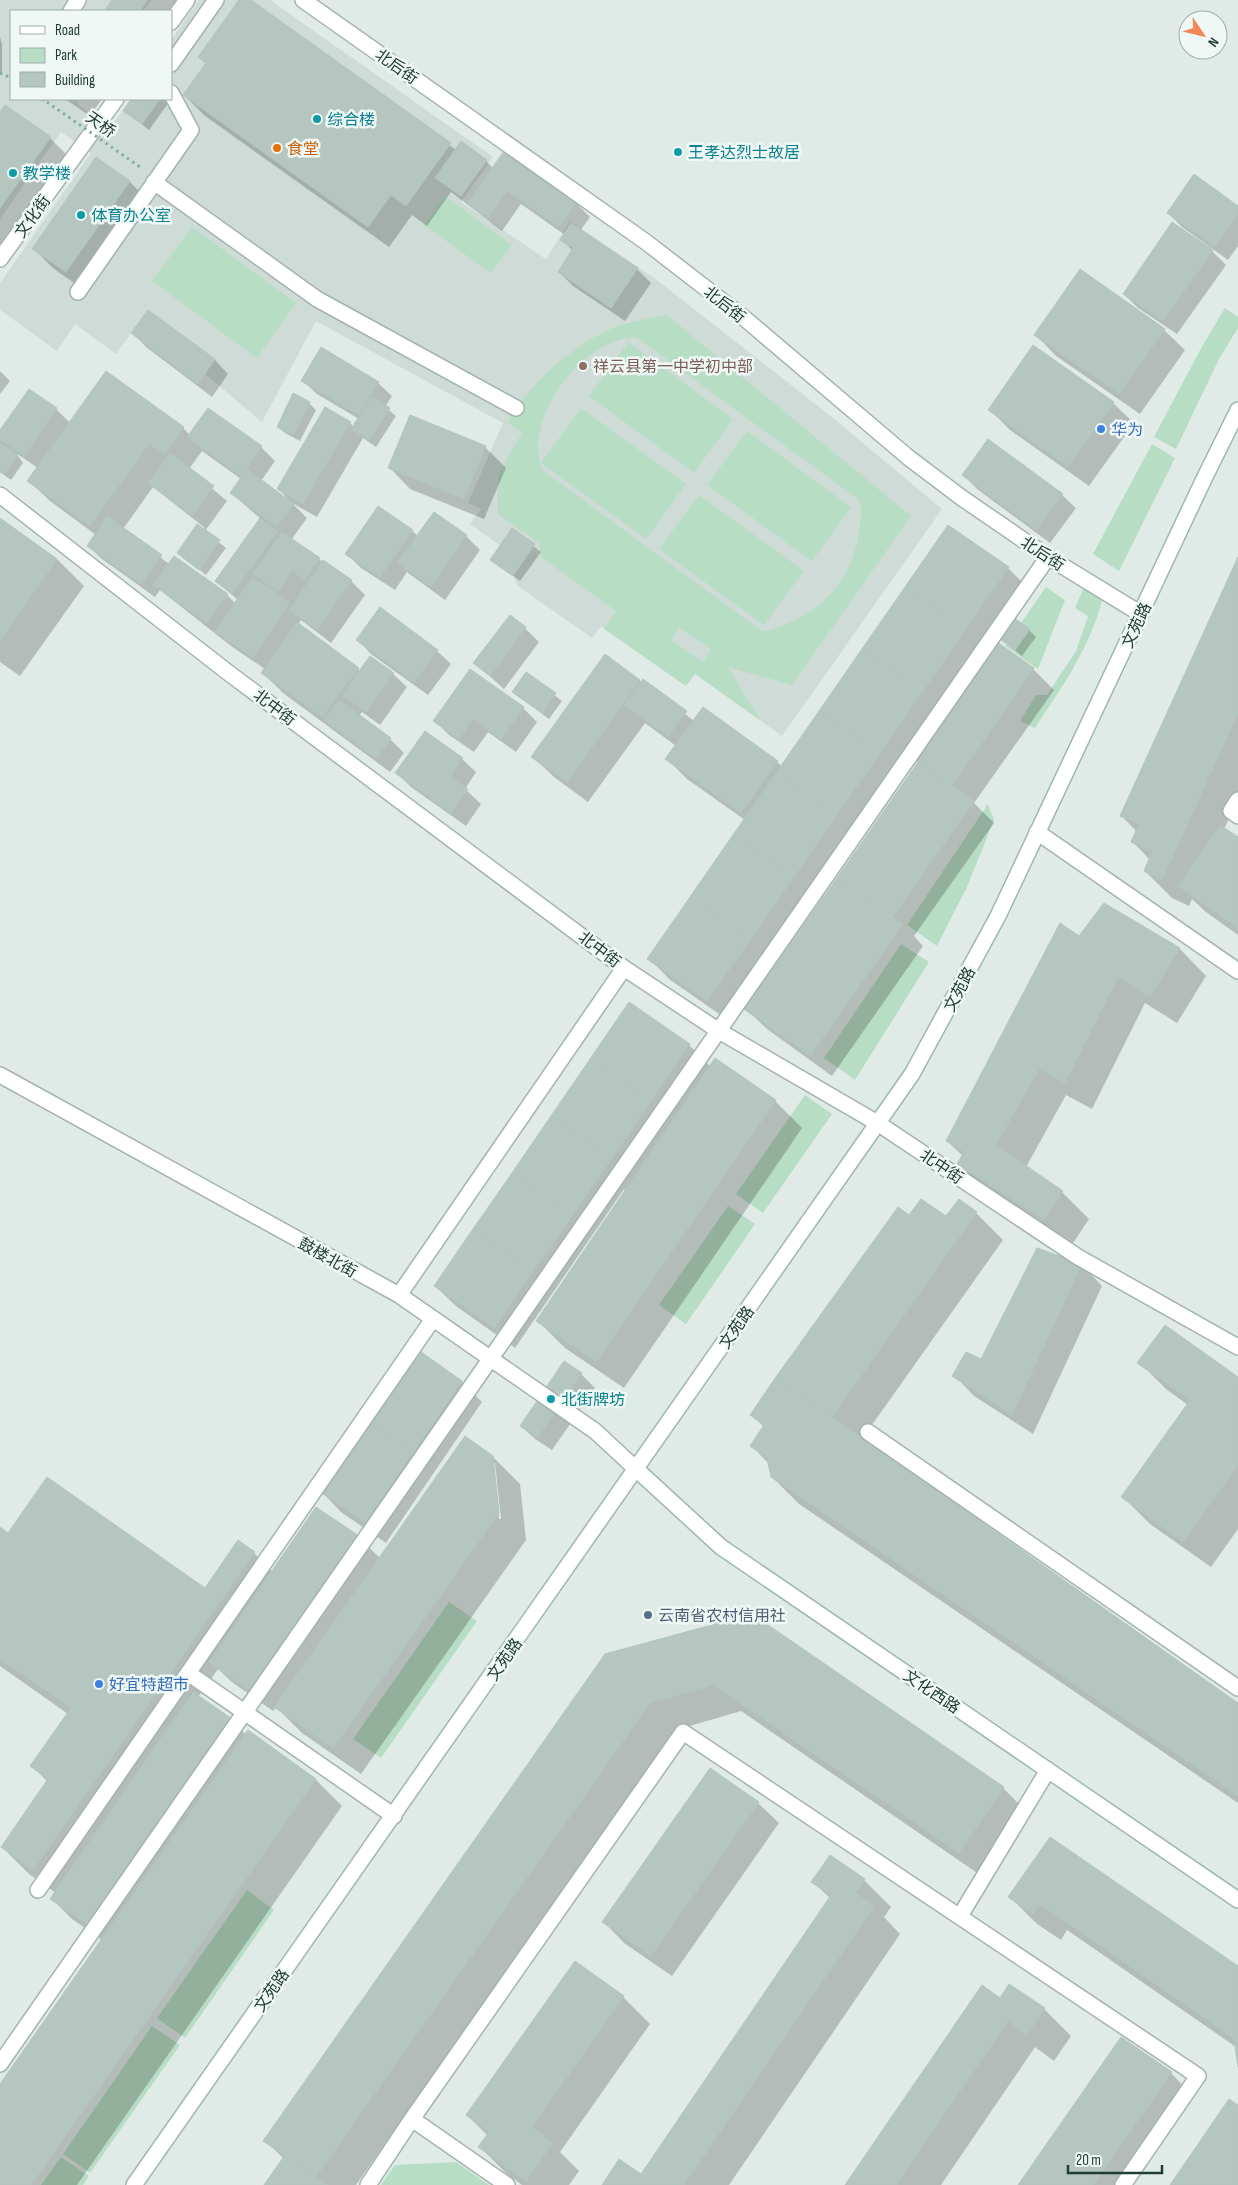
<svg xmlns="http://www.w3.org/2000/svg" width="1238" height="2185" font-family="'Sofia Sans Condensed','Noto Sans SC',sans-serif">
<rect width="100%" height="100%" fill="#e0ebe7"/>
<path fill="#cedbd6" d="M0,0H152L143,11H11V99H80L77,104L111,127L131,99H171V40L199,0H270L493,157L461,202L546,259L570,221L657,280L833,418L942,509L782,736L695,674L686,686L601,626L592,638L518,586L513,576L490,560L500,545L470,524L481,509L468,503L503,423L316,321L262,422L205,374L215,359L148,310L116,354L75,324L57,351L0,310V283L91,153L61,132L0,219Z"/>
<path fill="#b8ddc5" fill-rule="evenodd" d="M445,196L512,245L491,273L424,225Z
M192,227L296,303L257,358L152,281Z
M1225,308L1238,317V328L1219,359L1176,449L1154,437L1200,350Z
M667,315L911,516L792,685L728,667L760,720L695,674L686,686L604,629L616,611L541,557L539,543L498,514V475L522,433L507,422C532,383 568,348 611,329C629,321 648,319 667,315ZM636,337L858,499C863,511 861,521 859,533C852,574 830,605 791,622C782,626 772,631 762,631L542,470C522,419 582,339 636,337ZM680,628L711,649L703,662L671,640Z
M628,342L733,419L694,473L589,396Z
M581,408L686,484L646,539L541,463Z
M747,431L851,507L812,561L707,485Z
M1152,444L1175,458L1119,571L1093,554Z
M699,495L804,571L764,625L659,549Z
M1046,587L1065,600L1038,669L1005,646Z
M1084,587L1102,600C1090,648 1062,687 1035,728L1020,721L1036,695H1047L1076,651L1088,616L1075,608Z
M988,804L994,820L967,887L937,946L907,925Z
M901,944L929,962L855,1080L824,1058Z
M805,1095L832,1114L763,1213L736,1194Z
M728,1206L755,1224L686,1324L659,1305Z
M449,1602L477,1621L381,1758L353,1739Z
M247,1890L274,1910L185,2038L157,2018Z
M152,2026L180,2045L90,2173L63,2154Z
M61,2157L89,2176L83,2185H41Z
M456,2162L489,2185H381L395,2165Z"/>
<path fill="#0003" fill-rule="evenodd" d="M113,0H182L171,11H105Z
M240,0H248L456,150L486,161L493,168L576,203L590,217L580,231L637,269L651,283L625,321L573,286L559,272L573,251L562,240L565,235L521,204L502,231L451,192L427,226L412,215L389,247L205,116L184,95L207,64L200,57Z
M0,37L2,44V73H0Z
M65,99H114L110,104L102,99L90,116Z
M133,99H166L169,102L149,130L125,111Z
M0,114L50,138L70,158L0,258Z
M97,159L130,182L150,202L87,292L54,269L34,249Z
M1238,207V246L1228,260L1182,227L1168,213Z
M1212,251L1226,265L1177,334L1138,308L1124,294Z
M148,312L215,360L228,374L212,397L146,347L133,333Z
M1164,330L1185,350L1140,414L1056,356L1036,335Z
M0,371L10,381L0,394Z
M303,381L378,383L392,396L385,407L396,416L376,447L363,438L317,517L292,503L307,518L291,540L351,581L365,595L331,643L301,620L298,625L360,671L393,674L407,687L380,725L362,712L359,716L390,739L404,753L390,772L283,693L262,672L265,669L231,646L160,590L155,597L102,559L88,546L96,535L50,501L29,481L38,468L16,453L23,463L11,480L0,472V433L56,409L70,423L183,428L190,435L261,447L275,461L261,481L290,502L279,489L350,423L354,427L359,419L317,394ZM202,451L241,479L231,493L261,519L216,581L238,600L236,604L227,595L169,564L123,529L153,487L205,528L178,553L206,575L226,548L205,531L227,501L189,469Z
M309,403L316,410L300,441L285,433L278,427Z
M1113,403L1134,423L1089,486L1010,430L989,409Z
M411,417L485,447L506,468L484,519L410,489L390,468Z
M964,475L1062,495L1076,508L1050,543L977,489Z
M434,513L466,536L480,550L445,600L407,572L395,590L361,568L347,554L412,531L418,536Z
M0,520L57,559L84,586L20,676L0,662Z
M949,526L1008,568L1029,589L729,1021L669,979L649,958L745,820L687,779L667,759L676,746L645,723L588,802L554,777L533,757L605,656L642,683L643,681L694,721L703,708L782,766Z
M512,530L541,552L520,581L492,559Z
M1238,560V799L1224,829L1238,839V935L1206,912L1192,899L1189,906L1172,898L1145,871L1150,860L1133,842L1137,832L1121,815Z
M525,628L539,642L504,689L475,663Z
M1029,630L1036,637L1022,656L1001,639Z
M358,640L437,651L451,664L428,695L371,654Z
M997,644L1033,669L1054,690L974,803L994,823L914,936L923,946L832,1076L767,1029L746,1009L919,763L916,759Z
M526,673L562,701L549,719L513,692Z
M523,708L537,722L516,752L488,732L474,752L449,735L435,721Z
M462,759L476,772L465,789L481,804L466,826L411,787L397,773Z
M1104,905L1180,949L1206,976L1177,1023L1145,1003L1092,1109L1066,1095L1026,1167L1062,1192L1089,1219L1071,1246L986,1191L959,1164L963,1156L947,1141Z
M689,1045L711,1067L775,1101L802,1128L624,1388L565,1348L538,1321L627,1191L624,1189L515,1348L456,1306L435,1286Z
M976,1213L1003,1240L862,1439L1238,1705V1803L799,1504L772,1477L769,1464L752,1446L764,1427L751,1414L910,1217L946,1218Z
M1082,1265L1102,1286L1033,1434L974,1396L954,1375L981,1361Z
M417,1351L462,1382L482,1402L386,1543L341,1512L321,1491Z
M1139,1362L1238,1378V1529L1211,1567L1150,1524L1123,1497L1188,1405L1166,1389Z
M581,1374L595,1388L552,1450L535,1439L521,1426Z
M492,1456L520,1484L526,1540L361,1774L302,1733L276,1707L273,1711L232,1682L218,1669L198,1697L232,1720L246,1735L248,1732L316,1780L342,1806L77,2185H0V2086L102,1940L72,1919L52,1899L56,1893L29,1874L2,1847L48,1782L32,1766L68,1714L0,1666V1529L8,1534L205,1589L254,1553L273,1572L358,1537L380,1558ZM493,1463H495L501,1519H499Z
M752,1615L1003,1788L1030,1815L986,1879L741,1711L676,1730L356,2185H266L284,2159L265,2140L606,1655Z
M758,1803L779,1823L672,1976L624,1943L604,1922Z
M1051,1838L1238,1967V2059L1236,2047L1067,1930L1061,1940L1037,1924L1010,1897Z
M830,1857L864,1880L891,1907L884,1917L900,1934L729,2185H604L641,2175L830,1898L813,1882Z
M575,1963L623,1997L650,2024L560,2152L579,2171L569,2185H522L507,2174L480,2147L488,2136L467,2115Z
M1010,1986L1044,2009L1071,2036L1054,2061L1035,2047L941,2185H847Z
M1171,2073L1191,2094L1128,2185H1019Z"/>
<path fill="#b5c6c0" stroke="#b2c5be" d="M112,0H147L140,11H104Z
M239,0H251L451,143L406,206L391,195L368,227L183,95L206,63L198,57Z
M131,99H160L142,124L123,111Z
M5,105L51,137L0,208V112Z
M461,141L487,160L461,196L435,178Z
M504,151L577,202L559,227L507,191L488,218L467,204Z
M96,157L130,181L66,272L32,249Z
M1194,174L1238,206V214L1214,247L1167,213Z
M1172,222L1213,250L1163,321L1123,294Z
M571,223L638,268L611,308L558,272L573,248L560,240Z
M1080,269L1165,329L1119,394L1034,335Z
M148,310L215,359L198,384L131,333Z
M1033,345L1114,402L1068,467L988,410Z
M321,347L379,382L359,415L301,381Z
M106,371L184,427L164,455L149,444L90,526L27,481Z
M29,389L57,408L24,456L0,439V430Z
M293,393L310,402L293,435L277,427Z
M372,397L390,408L369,441L351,429Z
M325,407L351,422L303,504L277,489Z
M208,408L262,446L241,476L187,437Z
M410,415L486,446L464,499L388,468Z
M988,439L1063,494L1036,530L962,475Z
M0,443L18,455L4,474L0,472Z
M170,453L214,486L192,516L148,483Z
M247,469L294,504L277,527L230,493Z
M378,506L413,530L380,577L345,554Z
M434,512L467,535L431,587L397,563Z
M107,516L162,555L141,584L87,546Z
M0,518L57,559L0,641Z
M260,518L278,531L232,594L215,581Z
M197,524L220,540L199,570L177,553Z
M948,525L1009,567L966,629L905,587Z
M512,528L535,544L513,576L490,560Z
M282,532L320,558L305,580L292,571L278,591L252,574Z
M174,556L228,594L207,623L153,585Z
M1238,557V713L1162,880L1144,871L1152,852L1131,842L1139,824L1120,816Z
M323,560L352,580L317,630L289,610Z
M252,577L290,602L253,658L215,632Z
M905,587L966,629L923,691L862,649Z
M380,607L438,650L414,682L356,640Z
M510,615L526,627L490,676L473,663Z
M1014,618L1030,629L1015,650L1000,639Z
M297,622L359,668L322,717L261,673Z
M997,642L1034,668L952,786L914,759Z
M862,649L923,691L880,753L819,711Z
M605,654L640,680L567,782L531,757Z
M370,656L394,673L366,712L342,695Z
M470,669L524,707L501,739L473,719L459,739L433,721Z
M526,672L556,693L542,713L512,692Z
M643,679L687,711L668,737L624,705Z
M339,700L391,738L376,759L324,720Z
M703,707L778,761L741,813L665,759Z
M819,711L880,753L837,815L776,773Z
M425,731L463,758L450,777L468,789L451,813L395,773Z
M918,762L974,801L893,917L837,878Z
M776,773L837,815L794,877L733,835Z
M1220,825L1238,837V928L1178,886Z
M733,835L794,877L751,939L690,897Z
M837,878L903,924L810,1056L744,1009Z
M690,897L751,939L707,1001L647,959Z
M1104,903L1180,948L1150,997L1118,977L1065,1083L1039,1069L996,1145L1063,1191L1044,1220L957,1164L964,1152L946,1141L1060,923L1079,936Z
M629,1002L690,1044L651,1101L590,1059Z
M715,1058L776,1100L596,1362L536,1321Z
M590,1059L651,1101L612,1158L551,1116Z
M551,1116L612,1158L573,1215L512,1173Z
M512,1173L573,1215L533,1271L473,1229Z
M921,1199L946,1216L959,1199L977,1212L832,1417L776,1377L898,1207L909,1215Z
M473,1229L533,1271L494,1328L434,1286Z
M1037,1248L1082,1264L1012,1415L952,1376L966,1352L981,1359Z
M1165,1325L1238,1377V1465L1183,1542L1121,1497L1190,1400L1137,1363Z
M417,1349L462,1381L414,1452L367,1420Z
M564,1361L582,1373L537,1438L520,1426Z
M776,1377L1238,1703V1796L771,1477L767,1458L750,1446L764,1425L750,1415Z
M367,1420L414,1452L365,1523L319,1491Z
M465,1436L493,1456L499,1513L333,1748L274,1707Z
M47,1477L205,1588L238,1540L255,1552L33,1870L1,1847L48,1779L30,1766L71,1708L0,1659V1527L8,1533Z
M316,1507L359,1536L252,1692L209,1662Z
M752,1614L1004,1787L959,1853L713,1685L650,1703L316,2177L263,2141L605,1654Z
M193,1692L232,1719L90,1926L50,1899Z
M248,1730L316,1779L31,2185H0V2084Z
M710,1768L759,1802L651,1956L602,1922Z
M1050,1837L1238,1966V2067L1234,2039L1040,1904L1033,1914L1008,1897Z
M830,1855L865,1879L856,1893L874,1906L684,2185H602L619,2159L641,2174L831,1895L811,1882Z
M575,1961L624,1996L532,2127L553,2143L526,2181L478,2147L489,2132L466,2115Z
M1009,1984L1045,2008L1027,2035L1008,2021L896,2185H845L982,1985L1000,1998Z
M1121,2037L1172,2072L1093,2185H1018Z
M1229,2099L1238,2105V2185H1170Z
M285,2155L316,2177L328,2185H264Z"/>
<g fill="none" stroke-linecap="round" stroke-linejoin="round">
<defs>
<path id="lane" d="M71,11L78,0
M171,64L216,0
M154,182L317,299L516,408
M78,292L191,130L171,93
M1238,800L1231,811L1238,816
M868,1432L1238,1688
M960,1916L1048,1770
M368,2185L412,2119
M507,2185L412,2119L683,1732L1198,2076L1123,2185"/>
<path id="street" d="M303,0L646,242L743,317L909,458L962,498L1048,557L1141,614
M171,22L187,0
M0,259L116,99
M0,495L230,674L624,968L719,1031L879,1124L1078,1257L1238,1347
M1037,832L1238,971
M0,1075L399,1295L595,1431L636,1469
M399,1295L624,968
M188,1673L394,1816
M38,1890L433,1319
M0,2064L1048,557"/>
<path id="secondary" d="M636,1469L721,1547L1238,1900
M134,2185L912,1074L998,916L1203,481L1238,410"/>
</defs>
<use href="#lane" stroke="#a3b3ae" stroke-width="18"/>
<use href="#street" stroke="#a3b3ae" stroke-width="18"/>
<use href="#secondary" stroke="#9eb7b0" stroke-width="18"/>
<path stroke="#80afa4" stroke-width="3" stroke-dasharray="2.5 4" stroke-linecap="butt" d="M0,73L11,78
M42,99L47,102"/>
<use href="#lane" stroke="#fff" stroke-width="15"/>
<use href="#street" stroke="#fff" stroke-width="15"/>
<use href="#secondary" stroke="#fff" stroke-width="15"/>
<path stroke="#80afa4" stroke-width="3" stroke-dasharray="2.5 4" stroke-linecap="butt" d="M47,102L140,167"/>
</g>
<g fill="#0f9aa8" stroke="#f0f8f5" stroke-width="2">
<circle cx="317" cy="119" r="5"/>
<circle cx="678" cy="152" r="5"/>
<circle cx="13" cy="173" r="5"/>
<circle cx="81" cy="215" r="5"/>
<circle cx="551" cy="1399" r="5"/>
</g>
<circle fill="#e8710a" stroke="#f0f8f5" stroke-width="2" cx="277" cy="148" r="5"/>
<circle fill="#8d6e63" stroke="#f0f8f5" stroke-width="2" cx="583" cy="366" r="5"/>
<g fill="#3f7fe0" stroke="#f0f8f5" stroke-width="2">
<circle cx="1101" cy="429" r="5"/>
<circle cx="99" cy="1684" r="5"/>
</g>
<circle fill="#5c6f8a" stroke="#f0f8f5" stroke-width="2" cx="648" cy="1615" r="5"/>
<g text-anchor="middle" stroke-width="5" stroke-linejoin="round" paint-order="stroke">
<g font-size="16" fill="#203c36" stroke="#f0f8f5">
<text transform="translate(397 66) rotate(35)" y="6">北后街</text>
<text transform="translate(101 124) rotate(35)" y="6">天桥</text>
<text transform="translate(32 216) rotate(-54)" y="6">文化街</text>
<text transform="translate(725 304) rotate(38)" y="6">北后街</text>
<text transform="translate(1043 553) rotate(33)" y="6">北后街</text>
<text transform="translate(1136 625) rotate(-65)" y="6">文苑路</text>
<text transform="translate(275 707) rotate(37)" y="6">北中街</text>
<text transform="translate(600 949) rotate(37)" y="6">北中街</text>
<text transform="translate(959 989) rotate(-62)" y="6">文苑路</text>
<text transform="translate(942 1166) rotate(34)" y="6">北中街</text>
<text transform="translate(328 1257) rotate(29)" y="6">鼓楼北街</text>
<text transform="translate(736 1327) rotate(-55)" y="6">文苑路</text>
<text transform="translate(504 1659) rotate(-55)" y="6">文苑路</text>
<text transform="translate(932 1691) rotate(34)" y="6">文化西路</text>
<text transform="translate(271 1990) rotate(-55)" y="6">文苑路</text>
</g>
<g font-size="16" fill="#0d838f" stroke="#f0f8f5" text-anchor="start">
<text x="327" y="125">综合楼</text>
<text x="688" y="158">王孝达烈士故居</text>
<text x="23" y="179">教学楼</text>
<text x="91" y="221">体育办公室</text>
<text x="561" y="1405">北街牌坊</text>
</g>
<g font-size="16" fill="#c56008" stroke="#f0f8f5" text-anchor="start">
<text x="287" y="154">食堂</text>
</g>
<g font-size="16" fill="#785e54" stroke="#f0f8f5" text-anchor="start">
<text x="593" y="372">祥云县第一中学初中部</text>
</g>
<g font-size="16" fill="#366cbe" stroke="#f0f8f5" text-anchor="start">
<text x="1111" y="435">华为</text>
<text x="109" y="1690">好宜特超市</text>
</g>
<g font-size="16" fill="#4e5e75" stroke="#f0f8f5" text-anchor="start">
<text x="658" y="1621">云南省农村信用社</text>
</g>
</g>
<rect x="10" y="10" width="162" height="90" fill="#f0f8f5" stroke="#9dada9"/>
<rect x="20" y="26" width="25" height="8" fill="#ffffff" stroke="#9dada9"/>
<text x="55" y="35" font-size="15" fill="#203c36">Road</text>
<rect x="20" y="48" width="25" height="15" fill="#b8ddc5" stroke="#9dada9"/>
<text x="55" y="60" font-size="15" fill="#203c36">Park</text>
<rect x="20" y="72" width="25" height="15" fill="#b5c6c0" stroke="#9dada9"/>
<text x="55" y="85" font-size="15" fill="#203c36">Building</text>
<g transform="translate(1203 35) rotate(125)"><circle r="24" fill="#f0f8f5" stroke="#9dada9"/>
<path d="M0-4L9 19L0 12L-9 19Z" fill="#f48855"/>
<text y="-8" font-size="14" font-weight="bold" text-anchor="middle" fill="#203c36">N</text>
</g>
<path d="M1068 2165v8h94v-8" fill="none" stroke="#203c36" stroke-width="2.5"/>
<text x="1076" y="2165" font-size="15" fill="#203c36" stroke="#f0f8f5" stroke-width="4" paint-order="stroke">20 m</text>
</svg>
